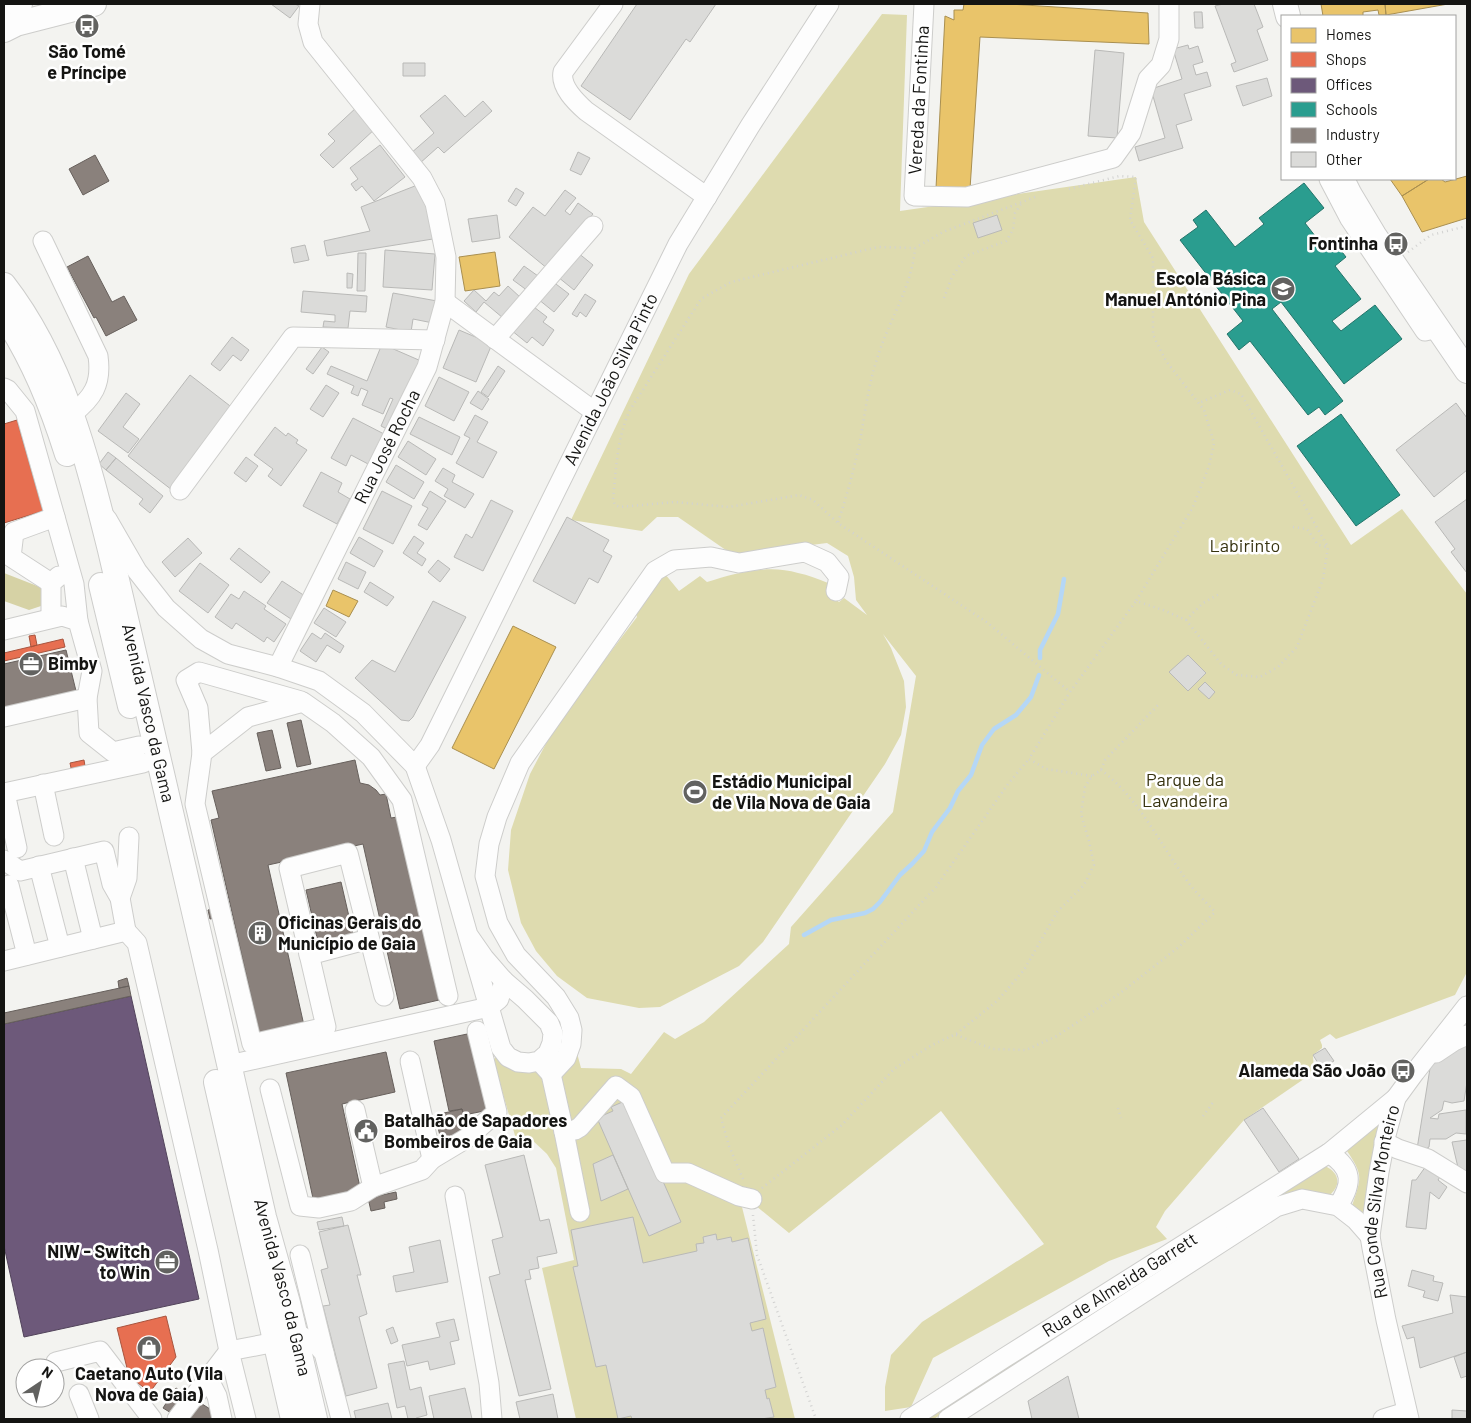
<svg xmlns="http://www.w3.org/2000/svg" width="1471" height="1423" font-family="Barlow,sans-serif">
<rect width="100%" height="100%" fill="#f3f3f0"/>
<path fill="#dedbaf" d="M882,14L907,15L900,211L1136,177L1144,222L1351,545L1402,509L1467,594V972L1455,995L1336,1039L1330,1034L1320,1040L1322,1045V1048L1313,1055L1314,1072L1244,1120L1165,1211L1156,1227L1167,1239L1109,1261L933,1358L911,1407L885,1411V1387L891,1355L922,1322L1044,1244L941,1111L789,1233L738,1191L795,1419H576L542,1268L574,1260L556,1168L547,1154L530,1138L516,1139L493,1060L496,1057L500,1061L577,1053L581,1068L621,1069L631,1074L664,1032L675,1039L704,1022L789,944L791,927L893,812L916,676L883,634L891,648L904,681L906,707L901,735L885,764L763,942L739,966L660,1007L639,1008L587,998L557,976L536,951L521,923L508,870L511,830L530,774L550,736L587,683L637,617L634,609L665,574L679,591L700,576L707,582C736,573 768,564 798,573C808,575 818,579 828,583L826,591L839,602L844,598L867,615L856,600L854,577L848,556L827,543L733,555L678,517H657L642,531L571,520L689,274Z
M1376,1122L1382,1123L1365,1214L1362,1216L1352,1206C1361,1178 1364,1176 1347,1151Z
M1325,1166C1338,1172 1342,1183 1331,1194L1262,1207L1318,1167Z
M1243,1213L1246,1217L934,1419H922Z"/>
<path fill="#d6d2a5" d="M4,573L45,589L47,604L29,610L4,601Z"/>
<path fill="#e9c46a" stroke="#a98f50" d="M964,4H1009L1148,13L1149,44L980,37L970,189L936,188L945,16L954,20V10H963Z
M1321,4H1385L1386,15H1379L1378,10L1363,12V16H1323Z
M1385,4H1448L1386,15Z
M1467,176V218L1422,232L1402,196L1429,179H1441L1445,182Z
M1390,179H1429L1402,196Z
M495,252L500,286L465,291L459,257Z
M333,590L358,601L349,617L326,606Z
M513,626L556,647L494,769L452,748Z"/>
<path fill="#e76f51" stroke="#a8543e" d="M17,420L43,511L4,523V424Z
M35,635L37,645L31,647L29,636Z
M63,639L65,647L4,661V653Z
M84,760L85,766L71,768L70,763Z
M166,1316L176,1357L150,1392L123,1372L127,1368L117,1328Z"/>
<path fill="#6d597a" stroke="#52445b" d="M131,996L199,1299L24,1337L4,1246V1024Z"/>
<path fill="#2a9d8f" stroke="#23746a" d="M1304,183L1324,208L1305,223L1326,250L1335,243L1346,257L1335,266L1361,299L1332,321L1341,331L1375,305L1402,339L1344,384L1281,302L1272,309L1343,401L1325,415L1319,407L1308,415L1250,341L1239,350L1227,334L1243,321L1180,240L1198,227L1193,220L1206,210L1235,247L1264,224L1259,218Z
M1341,414L1400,495L1356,526L1297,446Z"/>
<path fill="#8a817c" stroke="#67605c" d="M95,155L109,181L83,195L69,169Z
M88,256L112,302L124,296L137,320L106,336L96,317L94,318L67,267Z
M66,650L76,691L4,708V664Z
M301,720L311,764L297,767L287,723Z
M272,730L281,768L266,771L257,733Z
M355,760L360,783L369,785L376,790L380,795L386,794L391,818L397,817L439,1000L400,1009L363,844L268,865L305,1030L261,1040L211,820L219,818L212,791Z
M341,882L353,934L318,942L306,890Z
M213,909L215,918L210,919L208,910Z
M127,978L129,986L119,988L118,981Z
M129,986L131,996L4,1024V1013Z
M472,1033L489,1110L469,1114L471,1121L465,1122L462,1109L449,1111L434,1041Z
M386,1052L395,1092L342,1104L361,1192L314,1203L286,1073Z
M462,1109L468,1134L441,1140L435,1115Z
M396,1192L397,1199L384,1202L385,1208L371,1211L368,1198Z
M176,1388L215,1412L217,1419H181L163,1408Z"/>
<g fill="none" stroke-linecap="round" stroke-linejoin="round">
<path stroke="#b5d7f6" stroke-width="4.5" d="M1040,658V650L1058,614L1064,579
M804,935L831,920L865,913L873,909L880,902L900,875L912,864L924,851L932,832L950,808L958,791L971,775L982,745L994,729L1016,715L1031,697L1039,675"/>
</g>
<path fill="#dbdbd9" stroke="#b9b9b7" d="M271,4H295L299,6L290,18Z
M637,4H716L690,42L686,39L630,120L581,86Z
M1223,4H1254L1263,27L1257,30L1268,60L1234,72L1231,64L1236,62L1215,6Z
M1194,12H1202L1203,28H1195Z
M1188,45L1189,49L1198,46L1203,62L1193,65L1196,75L1207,72L1211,86L1184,94L1192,120L1176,125L1183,148L1139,161L1135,147L1165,138L1151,89L1182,79L1173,49Z
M1095,50L1124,53L1117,138L1088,136Z
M403,63H425V76H403Z
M1267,78L1272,96L1243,106L1236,86Z
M445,95L465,117L483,101L492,111L444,153L438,147L419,164L410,154L434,133L420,116Z
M358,106L377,127L333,168L320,155L335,141L328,134Z
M380,145L405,177L374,201L362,186L356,191L351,184L358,179L350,168Z
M578,152L590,158L581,175L570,170Z
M420,184L439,238L327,256L324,241L370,231L361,207Z
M516,188L524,193L516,206L508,201Z
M565,190L576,198L565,211L570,215L578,203L593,214L548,269L509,237L533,207L545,216Z
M497,215L500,238L472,242L468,219Z
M997,215L1002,230L978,238L973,223Z
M305,245L309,260L294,263L291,248Z
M385,250L435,254L432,290L383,287Z
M577,252L593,265L574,290L558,277Z
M358,253H366L365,291H357Z
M524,266L538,276L528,291L513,280Z
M347,273L353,274L352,288H347Z
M552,281L569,294L554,312L538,299Z
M508,286L521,298L503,318L484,302L476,312L464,301L474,290L486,301L494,292L499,296Z
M303,291L367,296L366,312L350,311L348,328L323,327L324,321L335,322V315L301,312Z
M393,293L437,301L433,323L413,319L411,332L386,327Z
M585,294L596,301L586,317L580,312L577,317L572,314Z
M530,304L547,317L543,322L554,330L543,346L532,337L527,343L511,330Z
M459,330L492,344L476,382L443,368Z
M232,337L249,350L241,361L233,355L220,371L211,364Z
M382,344L421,361L391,431L381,426L393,399L390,398L383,414L362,405L368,391L361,388L358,396L351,393L354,386L327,374L331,366L367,381Z
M322,347L329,352L313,374L306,369Z
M498,366L505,371L488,397L481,392Z
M190,375L234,409L172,490L128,456Z
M439,377L469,392L454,421L425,406Z
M326,385L339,393L323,417L310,409Z
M478,391L489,399L482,410L470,403Z
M126,393L140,404L123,427L139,439L128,453L98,431Z
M1456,403L1467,418V470L1434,497L1396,450Z
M475,415L488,422L477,442L497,452L483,478L456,463L470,438L464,435Z
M419,417L460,437L452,455L410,434Z
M353,418L386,435L370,465L351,455L346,466L331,458Z
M275,427L286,436L288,433L298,440L296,443L307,450L281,486L268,476L273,469L254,455Z
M408,441L436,459L426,475L398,457Z
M108,452L116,458L106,470L99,464Z
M246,457L258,466L246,482L234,473Z
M116,458L163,496L150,513L139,504L143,499L106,470Z
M396,465L424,482L414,499L386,482Z
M443,468L455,475L452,482L474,494L465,508L444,496L448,489L435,481Z
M321,472L342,483L338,492L350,499L337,524L303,506Z
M382,491L412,506L393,544L363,529Z
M430,491L446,501L427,530L418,525L428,508L422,505Z
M1467,499V573L1451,552L1455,549L1435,522Z
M491,500L513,511L483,571L454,557L466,534L472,538Z
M567,517L609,540L603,551L612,556L598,583L589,578L575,604L533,581Z
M414,536L424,543L417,553L426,559L422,566L403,553Z
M359,537L383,551L374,567L350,553Z
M188,538L202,553L175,577L162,562Z
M239,548L270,572L261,583L230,559Z
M438,560L450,569L440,582L428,572Z
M346,562L366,572L358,589L338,579Z
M200,563L229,585L208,613L179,591Z
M282,581L308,598L294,621L267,603Z
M370,582L394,597L387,606L364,592Z
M244,591L266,606L264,609L286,624L274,642L267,637L264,642L236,623L232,629L215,617L231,594L239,599Z
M433,601L466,617L413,717L409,721L401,720L355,678L372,660L395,672Z
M324,608L346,622L336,637L314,623Z
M312,633L321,639L325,633L344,646L340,653L327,645L316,662L300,651Z
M1188,655L1206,673L1188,691L1169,672Z
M1205,682L1215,692L1209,699L1198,689Z
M1467,1040V1082L1464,1101L1452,1103L1444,1101L1442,1110L1430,1118L1438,1119L1439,1114L1466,1110V1134L1456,1133L1446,1139H1430L1429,1147L1424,1150L1417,1149L1431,1062Z
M1325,1048L1334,1061L1321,1068L1313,1055Z
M627,1100L681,1222L649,1236L597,1118L613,1111L611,1107Z
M1263,1108L1299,1159L1279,1172L1244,1120Z
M1467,1140V1175L1460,1176L1452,1142Z
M524,1155L540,1221L549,1219L557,1253L537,1257L539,1268L529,1270L531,1279L525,1280L551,1389L519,1396L489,1277L500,1274L492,1240L503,1237L485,1165Z
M613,1155L628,1189L601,1201L593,1164Z
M1426,1166L1443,1172L1438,1180L1447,1187L1439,1199L1430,1192L1426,1229L1406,1227L1412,1180H1416Z
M342,1217L344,1226L319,1230L317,1222Z
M633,1217L643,1263L697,1251L696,1244L704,1243L703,1237L716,1234L717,1240L731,1237L732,1242L748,1238L766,1319L750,1323L752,1331L763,1328L776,1387L765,1390L767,1399L769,1398L774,1417L761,1419H632L631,1416L618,1419L606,1365L596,1367L573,1267L578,1266L571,1230Z
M348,1225L361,1275H357L367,1314L359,1317L377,1388L346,1396L323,1306L330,1305L321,1270L328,1268L319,1232Z
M440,1240L448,1282L396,1292L393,1276L414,1272L409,1247Z
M1412,1270L1434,1276L1433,1281L1443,1283L1438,1301L1423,1297L1425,1291L1408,1286Z
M1450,1295L1467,1297V1352L1420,1368L1414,1337L1407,1339L1402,1326L1453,1313Z
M454,1319L459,1340L450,1342L455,1364L430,1370L428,1361L407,1366L402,1345L440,1337L436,1323Z
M393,1327L398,1341L391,1344L386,1330Z
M1467,1352V1378V1376L1461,1378L1454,1357Z
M404,1361L410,1390L421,1387L427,1415L416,1418V1419H408L405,1406L397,1408L388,1364Z
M1068,1376L1079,1419H1032L1028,1401Z
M465,1388L472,1419H434L429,1396Z
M553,1394L558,1419H520L516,1402Z
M388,1403L392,1419H356L354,1411Z
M1452,1410L1467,1411V1419H1452Z"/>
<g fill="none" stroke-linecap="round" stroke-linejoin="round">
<defs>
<g id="minor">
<path d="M613,4L563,72C560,87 576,102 586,111L707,197"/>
<path d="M924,4L914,196L967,197L1113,158L1131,133L1148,79L1161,65L1169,39V4"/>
<path d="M1329,179L1350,219L1425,331L1438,328"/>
<path d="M43,241L98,356C102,384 93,398 72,414"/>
<path d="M445,302L595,412"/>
<path d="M495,339L593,226"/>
<path d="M4,388L8,390L25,411L74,584L78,621"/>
<path d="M180,490L293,337L435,340"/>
<path d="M107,519L137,571L166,608L201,639L228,654L278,667L319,681L363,713L415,766L441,840L468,935L489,1007L501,1048L508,1057L518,1062L529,1063L539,1061L548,1053L552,1043L553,1033L549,1023L525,999L504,981L484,958L468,935"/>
<path d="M51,583L11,557L14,532L55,517"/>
<path d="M51,618V583L59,576"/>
<path d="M4,630L62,616L78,621L92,671L87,698L89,733L113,752L139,746"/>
<path id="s1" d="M278,667L427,367L445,302L446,257L435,203L422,178L313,42L308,24L310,4"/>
<path d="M4,717L87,698"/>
<path d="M202,753L198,708L186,680L199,672L301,701"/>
<path id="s2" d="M415,766L430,745L678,244L750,126L829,4"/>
<path d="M43,784L54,836"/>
<path d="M4,793L143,763"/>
<path d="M5,793L17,848"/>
<path d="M73,858L93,939"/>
<path d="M4,860L20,871L104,851L112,884L120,898L126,931"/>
<path d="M39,866L60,947"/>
<path d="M9,885L27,955"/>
<path d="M120,898L127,878L129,837"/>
<path d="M309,955L369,939"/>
<path d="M4,961L126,931L137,943L208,1250L229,1351L246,1419"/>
<path d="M384,996L348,853L289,868L326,1027L252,1044L195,804L202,753L248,717L303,702L333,723L371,757L402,800L448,996"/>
<path d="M1436,1053L1454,1041L1467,1035"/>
<path d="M229,1065L489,1007L499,999L504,981"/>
<path d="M543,1065L551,1074L564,1132L580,1212"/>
<path d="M551,1074L566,1058L571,1044L572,1030L569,1018L556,997L516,955L498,923L485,876L489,844L497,817L520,763L655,571L674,560L711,557L739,563L805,552L827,562L839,577L836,591"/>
<path d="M270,1089L300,1206L319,1208L351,1201L373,1187L422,1170L432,1159L410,1061"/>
<path d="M355,1110L373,1187"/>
<path d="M564,1132L575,1130L580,1127L616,1086L631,1097L665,1173H688L739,1196L752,1199"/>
<path d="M1384,1142L1398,1149L1428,1159L1467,1183"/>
<path d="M1329,1153C1353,1169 1353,1183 1338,1206"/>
<path d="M432,1159L467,1138L497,1112L477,1031"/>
<path d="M455,1196L489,1383L492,1419"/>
<path d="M300,1255L324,1353"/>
<path d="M295,1332L318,1346L324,1353L341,1419"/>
<path d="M56,1362L100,1351L152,1419"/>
<path d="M208,1378L217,1396L222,1419"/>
<path d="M79,1394L89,1419"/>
<path d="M177,1419L229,1351L276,1342"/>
<path id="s3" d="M910,1419L1004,1358L1329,1153L1396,1098"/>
<path d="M948,1419L1276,1207L1302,1199L1338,1206L1356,1220L1370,1236"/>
<path d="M1383,1419L1406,1412"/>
<path id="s4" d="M1409,1419L1386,1320L1372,1248L1370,1236L1379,1172L1386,1135L1396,1098L1415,1072L1467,1006"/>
</g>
<g id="major">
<path d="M1285,4L1288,16"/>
<path d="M4,8L20,4"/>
<path d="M4,30L16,24L94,4"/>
<path d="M1342,179L1350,195L1374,235L1467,371"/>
<path id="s5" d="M4,285C63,361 87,458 110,550C124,609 138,668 151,726C189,890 227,1053 264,1217L288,1303L315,1419"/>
<path d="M4,315C33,359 51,404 67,454"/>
<path d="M101,585L130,706"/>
<path d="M216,1082L293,1419"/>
</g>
</defs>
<use href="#minor" stroke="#cdcdcb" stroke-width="21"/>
<use href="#major" stroke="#cdcdcb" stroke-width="26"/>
<path stroke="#d2d2d1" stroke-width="2.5" stroke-dasharray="1 4" stroke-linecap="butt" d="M1069,189L1119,176L1136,177L1130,220L1153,258V335L1166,361L1204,410L1214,443L1209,466L1193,507L1136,601L1163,610L1186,620L1222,665L1237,675L1260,677L1278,667L1297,647L1323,579L1328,547L1241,394L1230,390L1199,403
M1035,197L943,232L915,248L878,247L731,282L701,299L630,410C617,437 616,470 613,500L615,505L620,507L675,502L729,507L799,495L813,500L838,523L988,623L1070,692
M1408,252L1431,235L1467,226
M944,298L952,277L966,256L1006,241L1013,230L1015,213L1021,204
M838,522C847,496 854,469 860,441C865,414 868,386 877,359C888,322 912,287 915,248
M1293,527L1307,529L1318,545L1328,547
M1186,620L1203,603L1221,593
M1092,776L1046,769L1029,759L1070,692L1136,601
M956,1035L993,1049L1026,1050L1057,1036L1119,994L1180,946L1215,912C1207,903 1198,895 1191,886C1161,847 1141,800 1101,770
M1118,1108L1121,1118
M1203,1116L1214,1101
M743,1179L729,1146L721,1118L936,887L1008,784L1029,759
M762,1188L842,1125L894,1069L932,1045L956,1034L997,1001L1024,970L1057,912L1084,885L1094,865L1089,841L1081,814L1085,787L1092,776L1101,770L1105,760L1159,704
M753,1215L757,1255L816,1419"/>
<use href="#minor" stroke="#fdfdfd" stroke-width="19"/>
<use href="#major" stroke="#fdfdfd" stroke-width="24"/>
</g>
<defs>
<symbol id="bus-disc" viewBox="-11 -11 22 22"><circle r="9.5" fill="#626260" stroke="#fff"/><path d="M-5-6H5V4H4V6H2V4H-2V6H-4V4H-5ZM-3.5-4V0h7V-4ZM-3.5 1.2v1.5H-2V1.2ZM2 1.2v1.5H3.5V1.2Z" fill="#fff"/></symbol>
<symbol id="school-disc" viewBox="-11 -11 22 22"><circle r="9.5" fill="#626260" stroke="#fff"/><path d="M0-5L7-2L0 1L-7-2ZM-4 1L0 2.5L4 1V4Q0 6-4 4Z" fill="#fff"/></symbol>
<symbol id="office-disc" viewBox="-11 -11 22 22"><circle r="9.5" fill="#626260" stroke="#fff"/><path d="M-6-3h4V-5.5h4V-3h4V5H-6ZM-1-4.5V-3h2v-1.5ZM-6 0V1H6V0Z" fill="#fff"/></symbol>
<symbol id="stadium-disc" viewBox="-11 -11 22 22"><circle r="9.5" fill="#626260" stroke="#fff"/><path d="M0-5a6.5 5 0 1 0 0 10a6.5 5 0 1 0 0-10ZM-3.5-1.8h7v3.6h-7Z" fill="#fff"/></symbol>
<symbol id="building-disc" viewBox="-11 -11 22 22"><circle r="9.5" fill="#626260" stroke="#fff"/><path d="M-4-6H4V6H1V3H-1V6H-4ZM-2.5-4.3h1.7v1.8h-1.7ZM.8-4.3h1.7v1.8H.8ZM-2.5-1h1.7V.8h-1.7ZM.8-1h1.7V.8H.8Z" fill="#fff"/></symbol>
<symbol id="civic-disc" viewBox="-11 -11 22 22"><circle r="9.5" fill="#626260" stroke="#fff"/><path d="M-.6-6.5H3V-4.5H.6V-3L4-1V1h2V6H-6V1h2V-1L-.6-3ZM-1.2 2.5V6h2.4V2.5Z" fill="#fff"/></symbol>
<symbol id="shop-disc" viewBox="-11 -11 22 22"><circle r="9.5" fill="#626260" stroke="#fff"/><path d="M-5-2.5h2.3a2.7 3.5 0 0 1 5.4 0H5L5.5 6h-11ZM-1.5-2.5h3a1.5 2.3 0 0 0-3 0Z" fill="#fff"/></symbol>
</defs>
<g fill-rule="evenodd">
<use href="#bus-disc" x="73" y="12" width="28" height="28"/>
<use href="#bus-disc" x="1382" y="230" width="28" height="28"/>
<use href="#school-disc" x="1269" y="275" width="28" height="28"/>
<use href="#office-disc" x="17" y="650" width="28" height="28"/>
<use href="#stadium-disc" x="681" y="778" width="28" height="28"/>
<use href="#building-disc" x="246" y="919" width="28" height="28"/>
<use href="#bus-disc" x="1389" y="1057" width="28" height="28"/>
<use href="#civic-disc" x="352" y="1117" width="28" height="28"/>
<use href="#office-disc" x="153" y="1248" width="28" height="28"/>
<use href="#shop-disc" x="135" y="1334" width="28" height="28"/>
</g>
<g text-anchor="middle" stroke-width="5" stroke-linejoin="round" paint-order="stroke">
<g font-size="18" font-weight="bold" fill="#141412" stroke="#fff" text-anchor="end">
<text x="87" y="58" text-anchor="middle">São Tomé<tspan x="87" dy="21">e Príncipe</tspan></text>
<text x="1378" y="250">Fontinha</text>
<text x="1266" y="285">Escola Básica<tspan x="1266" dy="21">Manuel António Pina</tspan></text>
<text x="48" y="670" text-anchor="start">Bimby</text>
<text x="712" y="788" text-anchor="start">Estádio Municipal<tspan x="712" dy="21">de Vila Nova de Gaia</tspan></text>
<text x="278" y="929" text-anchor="start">Oficinas Gerais do<tspan x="278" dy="21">Município de Gaia</tspan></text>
<text x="1386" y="1077">Alameda São João</text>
<text x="384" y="1127" text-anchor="start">Batalhão de Sapadores<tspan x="384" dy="21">Bombeiros de Gaia</tspan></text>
<text x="150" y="1258">NIW - Switch<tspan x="150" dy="21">to Win</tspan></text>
<text x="149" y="1380" text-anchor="middle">Caetano Auto (Vila<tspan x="149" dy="21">Nova de Gaia)</tspan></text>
</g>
<g font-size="18" fill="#141412" stroke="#fff">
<text transform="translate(919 100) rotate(-87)" y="6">Vereda da Fontinha</text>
<text dy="6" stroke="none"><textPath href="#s2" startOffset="434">Avenida João Silva Pinto</textPath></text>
<text dy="6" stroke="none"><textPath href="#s1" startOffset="246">Rua José Rocha</textPath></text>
<text dy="6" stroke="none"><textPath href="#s5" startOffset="455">Avenida Vasco da Gama</textPath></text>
<text dy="6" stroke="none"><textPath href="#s4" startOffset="222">Rua Conde Silva Monteiro</textPath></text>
<text dy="6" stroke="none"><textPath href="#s3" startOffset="249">Rua de Almeida Garrett</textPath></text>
<text dy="6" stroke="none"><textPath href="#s5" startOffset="1045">Avenida Vasco da Gama</textPath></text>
</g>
<g font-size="18" fill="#373310" stroke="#fff">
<text x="1245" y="552">Labirinto</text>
<text x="1185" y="786">Parque da<tspan x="1185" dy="21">Lavandeira</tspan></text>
</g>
</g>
<rect width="1471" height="1423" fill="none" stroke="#141412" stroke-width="10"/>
<rect x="1281" y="15" width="175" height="165" fill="#ffffff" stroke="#a1a1a0"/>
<rect x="1291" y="28" width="25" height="15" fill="#e9c46a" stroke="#a1a1a0"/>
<text x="1326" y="40" font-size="15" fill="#141412">Homes</text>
<rect x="1291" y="52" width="25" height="15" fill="#e76f51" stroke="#a1a1a0"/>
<text x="1326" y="65" font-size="15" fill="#141412">Shops</text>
<rect x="1291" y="78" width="25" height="15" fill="#6d597a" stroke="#a1a1a0"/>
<text x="1326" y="90" font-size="15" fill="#141412">Offices</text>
<rect x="1291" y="102" width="25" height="15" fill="#2a9d8f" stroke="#a1a1a0"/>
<text x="1326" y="115" font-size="15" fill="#141412">Schools</text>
<rect x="1291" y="128" width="25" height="15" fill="#8a817c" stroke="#a1a1a0"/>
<text x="1326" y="140" font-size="15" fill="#141412">Industry</text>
<rect x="1291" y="152" width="25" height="15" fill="#dbdbd9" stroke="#a1a1a0"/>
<text x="1326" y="165" font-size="15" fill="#141412">Other</text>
<g transform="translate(40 1383) rotate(35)"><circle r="24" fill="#ffffff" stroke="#a1a1a0"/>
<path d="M0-4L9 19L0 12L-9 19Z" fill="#626260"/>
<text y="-8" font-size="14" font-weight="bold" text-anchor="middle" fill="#141412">N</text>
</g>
</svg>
